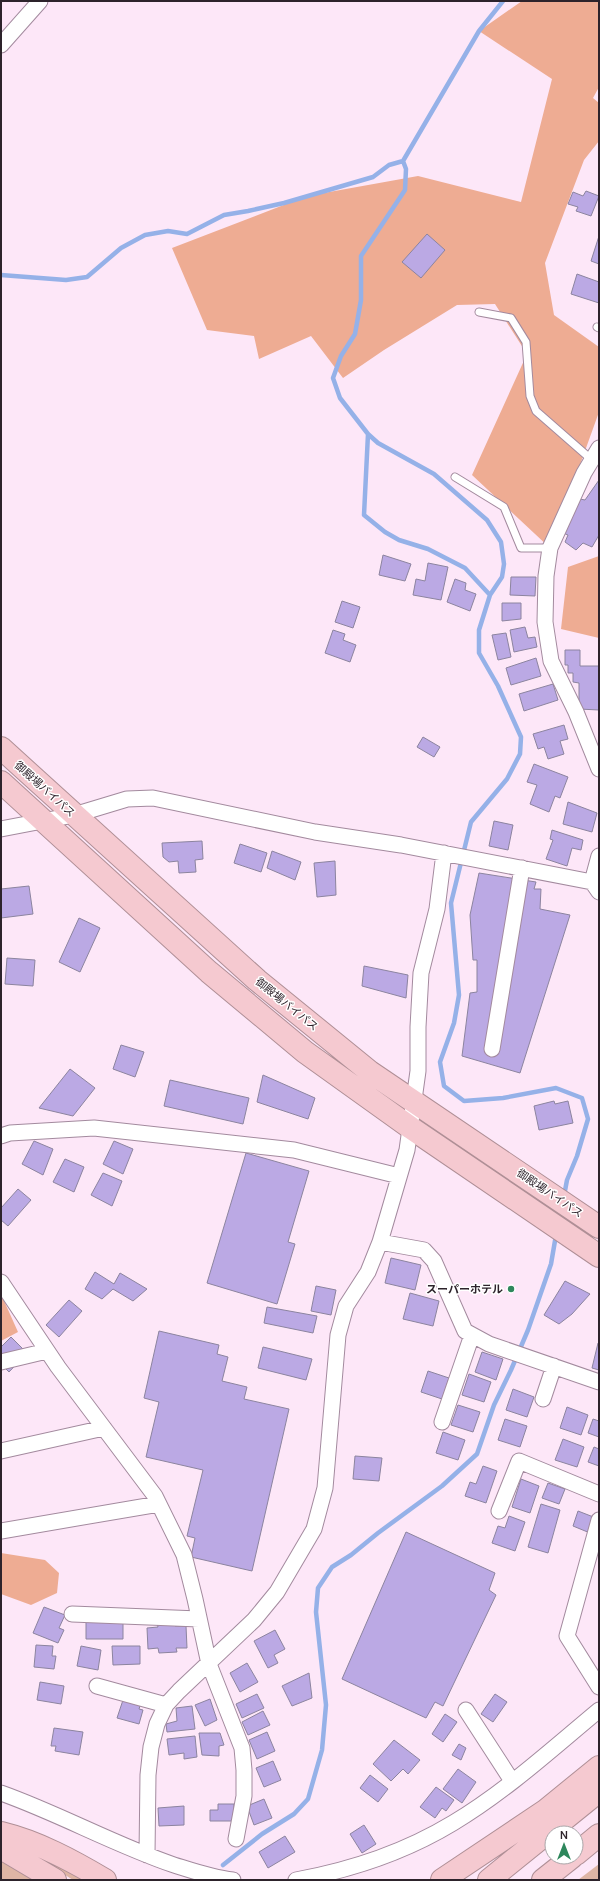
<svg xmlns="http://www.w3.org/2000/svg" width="600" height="1881" font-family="Manrope,'Noto Sans JP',sans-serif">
<rect width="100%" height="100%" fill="#fde7f8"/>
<path fill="#deb5a5" d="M26,1850L89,1880H73Z
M1,1859L40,1880H1Z
M599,1864V1880H578Z"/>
<path fill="#eeac93" d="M522,1H599V87L593,98L599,103V141L584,160L545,263L554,315L599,347V412L550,548L472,475L527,354L495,304L457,305L384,350L343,378L311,336L259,359L254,336L207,330L172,248L307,196L418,176L521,202L552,79L479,31Z
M599,556V638L561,629L568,567Z
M1,1294L18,1332L1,1341Z
M1,1553L45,1560L59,1573L57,1593L31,1605L1,1594Z"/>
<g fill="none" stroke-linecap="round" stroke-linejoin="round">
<path stroke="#95b1e8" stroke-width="4.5" d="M403,161L406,169L405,190L361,256V300L355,334L341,356L333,378L340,398L368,434L378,443L434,474L487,520L501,542L504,564L502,577L490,595L479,630V653L498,686L521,737L520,754L507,779L471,822L451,903L459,995L454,1023L440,1062L444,1086L464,1101L503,1098L556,1088L582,1098L588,1119L577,1156L567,1180L564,1196
M1,275L66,280L87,277L121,248L145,235L168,231L187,234L224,215L248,211L284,203L373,177L389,165L403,161L479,31L503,1
M368,434L364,515L385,532L399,540L428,549L465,568L490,595
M223,1865L262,1834L294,1814L308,1799L322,1750L326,1705L316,1612L318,1588L332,1567L351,1555L378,1533L442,1486L477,1454L494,1405L511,1370L528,1330L551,1264L556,1235"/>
</g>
<path fill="#bba9e4" stroke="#8c849f" d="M586,191L599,196L591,216L576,211L578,207L568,204L573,192L583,196Z
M427,234L445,250L421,278L402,262Z
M599,236V264L591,261Z
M577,274L599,282V303L571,294Z
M599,480V535L592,547L583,543L576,550L565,542L568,535L563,533L580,499L585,500Z
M383,555L411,564L405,581L379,575Z
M428,563L448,567L441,600L413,595L416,579L425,581Z
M511,577H536L535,596L510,595Z
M455,579L466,583L465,590L476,594L470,611L447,602Z
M342,601L360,607L353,628L335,622Z
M502,603H521V619L502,621Z
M525,627L528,638L535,637L537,647L514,652L510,630Z
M333,630L345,634L343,640L356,645L350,662L325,653Z
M506,633L511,657L498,660L492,635Z
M565,650H580V666H599V710L579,709V683L573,682V673H568V665H565Z
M536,658L541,676L511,685L506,668Z
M553,684L558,700L524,711L519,694Z
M564,725L568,739L560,741L564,754L548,759L544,747L538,749L533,734Z
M423,737L440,747L434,757L417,747Z
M534,764L568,777L560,798L555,796L549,812L530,804L537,785L527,782Z
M568,802L597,813L592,832L563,824Z
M494,821L513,825L508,850L489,846Z
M552,830L583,840L581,850L572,848L567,866L546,859L553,840L550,839Z
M202,841L203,859L195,860L196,872L179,873L178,861L169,862L163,857L162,843Z
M240,844L267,853L261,872L234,863Z
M272,851L301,862L295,880L267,868Z
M335,861L336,895L317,897L314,863Z
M479,873L536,882L534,889H541L540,909L570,915L520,1073L462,1056L470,993L477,992V960H473L470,915Z
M29,886L33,914L1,918V889Z
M79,918L100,928L80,972L59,962Z
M7,958L35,960L33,986L5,984Z
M364,966L408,975L406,998L362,986Z
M121,1045L144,1052L135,1077L113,1069Z
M70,1069L95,1088L73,1116L39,1108Z
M263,1075L315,1098L308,1119L257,1102Z
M170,1080L249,1098L243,1124L164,1106Z
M554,1101L555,1104L568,1101L573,1123L539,1130L534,1106Z
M34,1141L53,1149L43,1175L22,1164Z
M114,1141L133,1149L123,1174L103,1164Z
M246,1153L309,1171L288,1242L295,1244L277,1304L207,1283Z
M65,1159L84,1167L74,1192L53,1182Z
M103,1173L122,1181L112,1206L91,1195Z
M18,1189L31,1200L8,1226L1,1220V1208Z
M391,1258L421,1265L415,1290L385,1283Z
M95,1272L114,1284L120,1273L147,1289L133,1301L113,1289L102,1299L85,1289Z
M565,1281L590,1294L572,1314L559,1324L544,1315Z
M316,1286L336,1290L331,1315L311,1311Z
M410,1293L439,1301L433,1326L403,1319Z
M69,1300L82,1311L59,1337L46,1325Z
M267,1307L317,1316L313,1333L264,1323Z
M159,1331L219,1345L217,1354L228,1357L222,1381L247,1387L244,1399L289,1409L252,1571L191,1557L195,1538L187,1536L203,1470L146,1457L159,1402L144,1398Z
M11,1337L27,1353L9,1372L1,1364V1347Z
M598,1343H599V1370L592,1368Z
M263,1347L312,1359L306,1380L258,1368Z
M482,1352L503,1359L496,1380L475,1372Z
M428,1371L449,1378L442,1399L421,1392Z
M469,1374L491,1382L484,1402L462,1395Z
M513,1389L534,1397L527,1417L506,1410Z
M458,1405L480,1412L473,1432L451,1425Z
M567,1407L588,1415L581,1435L560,1428Z
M505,1419L527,1426L520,1447L498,1440Z
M593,1419L599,1421V1437L588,1433Z
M443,1432L465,1440L458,1460L436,1453Z
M563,1439L584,1447L577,1467L555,1460Z
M594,1447L599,1449V1466L588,1462Z
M355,1456L382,1458L379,1481L353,1479Z
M483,1466L497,1471L486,1503L465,1496L470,1482L476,1484Z
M521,1479L539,1486L530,1513L512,1507Z
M548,1483L565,1489L559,1504L542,1498Z
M541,1504L560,1510L548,1553L528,1547Z
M578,1511L596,1518L590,1533L573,1526Z
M509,1516L525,1522L515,1551L492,1543L498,1526L505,1528Z
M406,1532L495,1573L489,1590L496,1595L443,1706L435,1702L426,1718L342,1679Z
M44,1607L65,1615L59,1628L64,1630L58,1643L33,1633Z
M123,1614V1639H86V1618Z
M175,1621V1626H186L187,1648H176L177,1652L159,1653L158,1648L148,1649L147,1628L158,1627L157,1623Z
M275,1630L285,1649L274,1655L278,1663L268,1668L254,1641Z
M36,1645L53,1646L52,1656H56L54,1669L34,1667Z
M81,1646L101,1650L98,1670L77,1666Z
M112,1646H140V1664L113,1665Z
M247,1663L258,1682L240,1692L230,1673Z
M309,1673L312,1698L292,1706L282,1686Z
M40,1682L64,1686L61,1704L37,1700Z
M125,1694L142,1700L139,1709L143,1710L139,1724L117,1718Z
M257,1694L264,1708L242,1718L236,1704Z
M495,1694L507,1702L493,1722L481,1714Z
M210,1699L217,1720L205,1726L195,1705Z
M192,1706L195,1729L167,1732L166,1724L177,1721L176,1708Z
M263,1711L270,1725L248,1735L242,1722Z
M445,1714L457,1722L443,1742L432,1734Z
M54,1728L83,1732L79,1755L55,1751L56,1746H51Z
M267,1732L275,1751L257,1759L249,1740Z
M199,1733H220L224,1745L219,1746V1756L202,1755Z
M195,1736L197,1757L184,1759V1753L169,1755L167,1739Z
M394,1740L420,1760L408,1774L403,1769L391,1781L373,1764Z
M459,1744L466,1748L461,1760L452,1755Z
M273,1761L281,1780L264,1787L256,1768Z
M458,1769L476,1782L462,1803L443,1789Z
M370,1775L388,1789L378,1802L360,1788Z
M436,1787L454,1800L446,1811L442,1808L435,1818L420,1807Z
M264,1799L272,1818L254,1825L247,1806Z
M218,1804H234V1821H210V1810H218Z
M184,1806V1825L159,1826L158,1808Z
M364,1825L376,1844L362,1853L350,1834Z
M285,1836L295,1852L268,1868L259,1852Z"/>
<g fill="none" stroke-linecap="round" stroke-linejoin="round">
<defs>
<path id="lane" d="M479,312L511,318L526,342L530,396L536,411L592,460
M597,327L599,328
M455,477L504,507L521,548H550"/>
<path id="street" d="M1,45L40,1
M599,448L584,473L550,548L546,576L545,622L551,661L576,712L599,769
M1,829L74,815L127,799L153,798L315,832L401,845L592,882L599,892
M592,882L599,856
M492,1049L522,868
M1,1136L10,1133L94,1128L294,1150L399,1176
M380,1242L424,1250L434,1261L465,1331L489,1344L599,1382
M1,1282L58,1367L155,1496L184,1555L195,1599L209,1664L242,1748L244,1770V1796L236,1839
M1,1362L47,1351
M543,1399L554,1366
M442,1422L472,1335
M1,1451L104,1428
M499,1511L519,1461L599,1494
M599,1520L567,1636L599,1687
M1,1531L159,1504
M72,1614L199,1619
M97,1686L166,1705
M466,1710L512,1781
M1,1793C60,1814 115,1845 174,1865C193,1871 213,1878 233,1880
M147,1855L148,1775L151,1747L157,1724L166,1705L179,1691L254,1620L277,1592L314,1529L325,1488L338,1335L346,1306L368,1272L380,1242L407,1150L418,1071V1027L421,973L437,909L444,853
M296,1880C351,1870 405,1852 453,1823C505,1792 552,1749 599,1710"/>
<path id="highway" d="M1,748L257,980L370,1072L599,1227
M1,782L209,972L305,1052L411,1128L599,1256
M1,1833C38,1842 73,1861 105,1880
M1,1848L55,1880
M576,1854L599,1835
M442,1880L545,1811L599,1767
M489,1880L599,1791
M543,1880L572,1857"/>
</defs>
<use href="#lane" stroke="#a38a9e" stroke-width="9"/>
<use href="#street" stroke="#a38a9e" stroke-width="17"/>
<use href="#highway" stroke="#af8f96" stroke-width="24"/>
<use href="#lane" stroke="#fff" stroke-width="7"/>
<use href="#street" stroke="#fff" stroke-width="15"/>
<use href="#highway" stroke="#f5c9d0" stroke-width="22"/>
</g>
<circle fill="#2e875c" stroke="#fff" stroke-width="1.5" cx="511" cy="1289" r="4"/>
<g text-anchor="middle" stroke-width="3" stroke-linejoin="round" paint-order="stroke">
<g font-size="11" fill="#2d232b" stroke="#fff">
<text transform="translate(45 789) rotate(42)" y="4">御殿場バイパス</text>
<text transform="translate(287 1004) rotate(39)" y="4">御殿場バイパス</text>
<text transform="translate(550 1193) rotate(34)" y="4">御殿場バイパス</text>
</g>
<g font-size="11" font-weight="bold" fill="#2d232b" stroke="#fff" text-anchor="end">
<text x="503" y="1293">スーパーホテル</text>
</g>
</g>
<rect width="600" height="1881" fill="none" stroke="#2d232b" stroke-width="4"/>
<g transform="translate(564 1845)"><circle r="19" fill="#ffffff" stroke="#aba7aa"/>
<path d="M0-3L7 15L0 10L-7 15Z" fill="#2e875c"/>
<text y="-6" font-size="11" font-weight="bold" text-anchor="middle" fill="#2d232b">N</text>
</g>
</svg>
